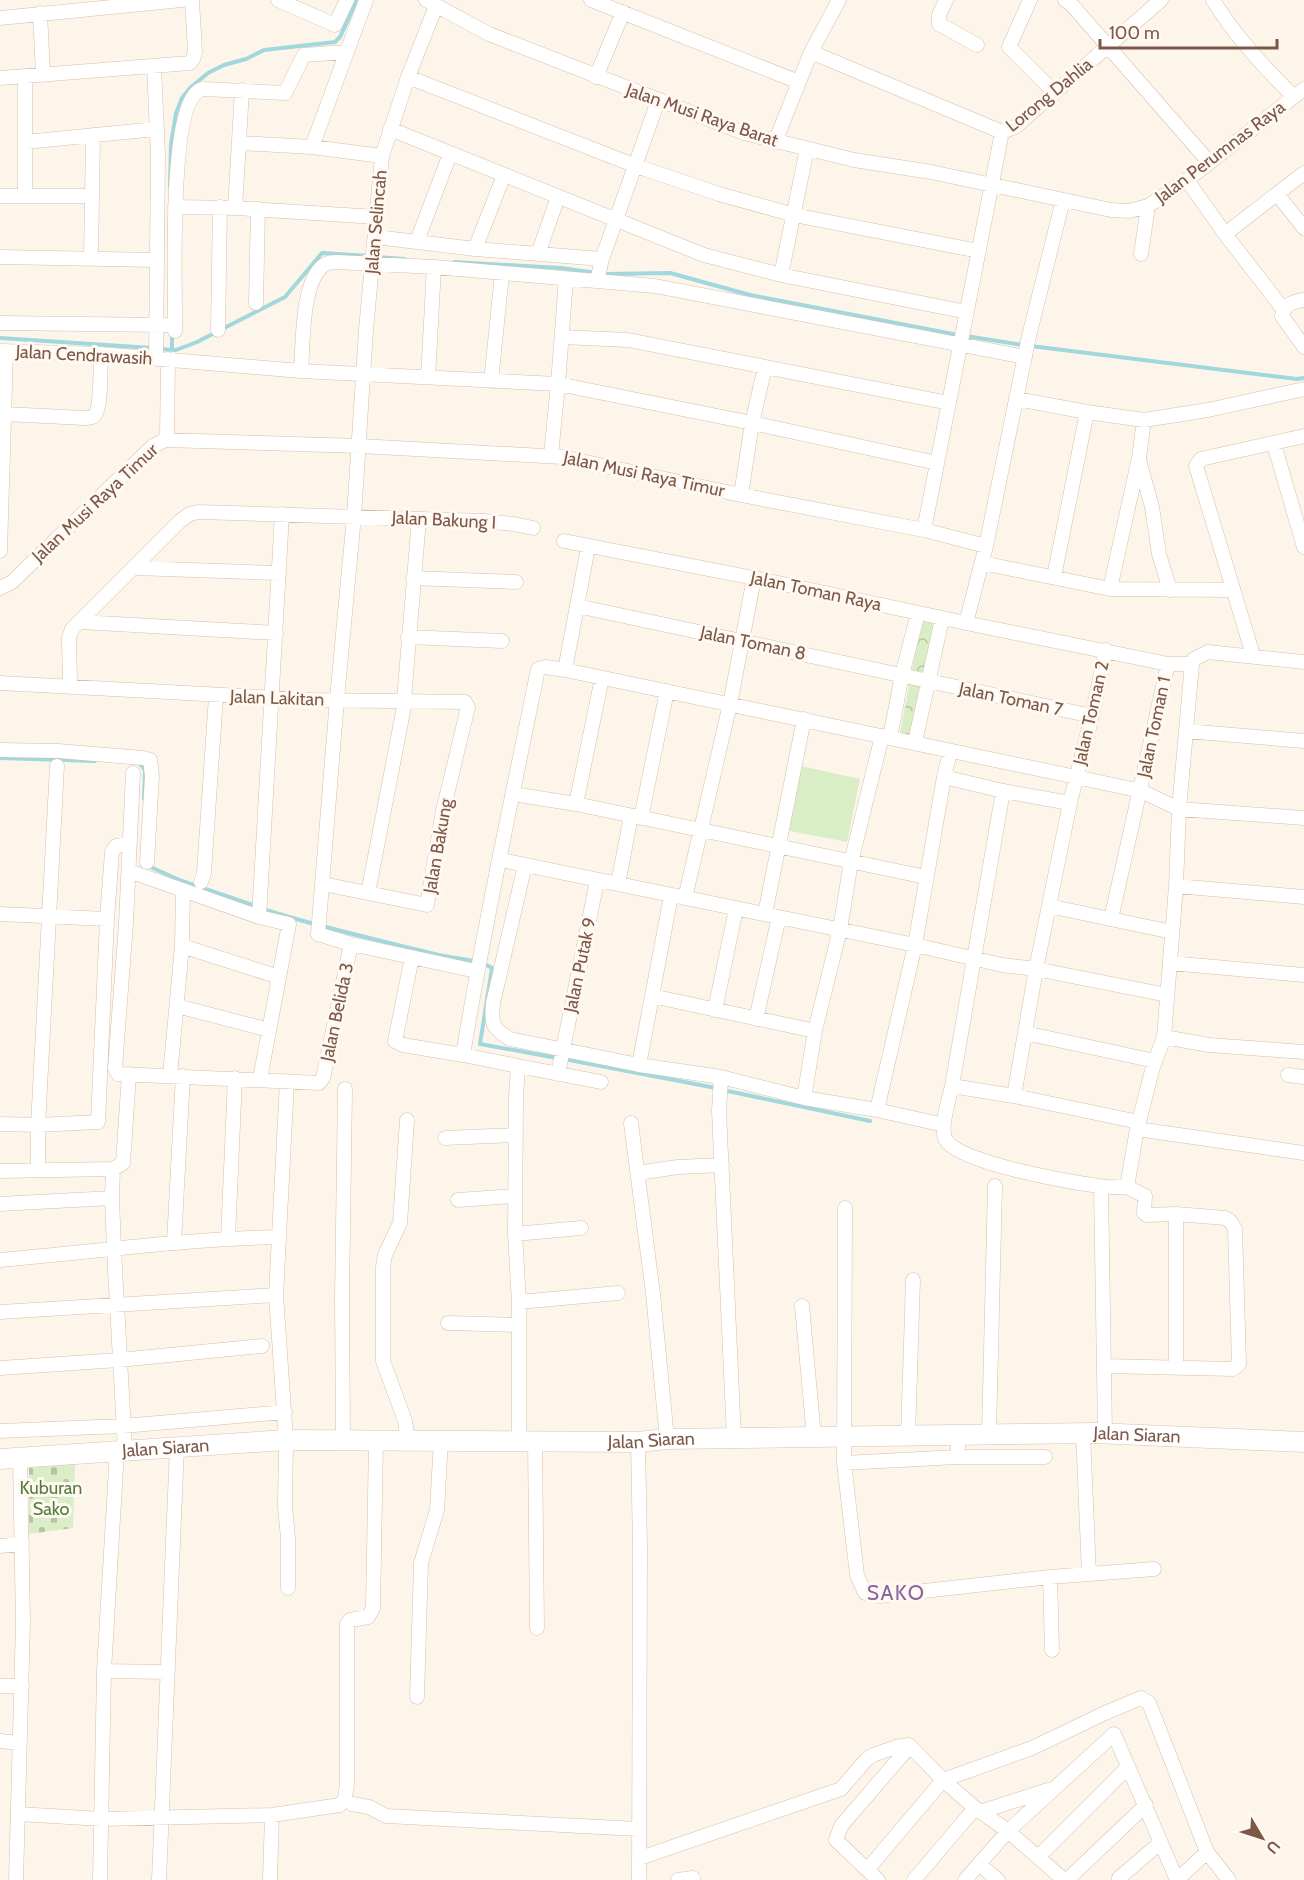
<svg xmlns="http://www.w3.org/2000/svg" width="1304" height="1880" font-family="Cabin,sans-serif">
<defs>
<pattern id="cemetery-stones" width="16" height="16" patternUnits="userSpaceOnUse" patternTransform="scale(1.5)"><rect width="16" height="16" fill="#d9eec6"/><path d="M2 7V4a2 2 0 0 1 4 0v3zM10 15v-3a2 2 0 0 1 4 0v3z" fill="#b5c4a3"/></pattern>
<pattern id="park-crowns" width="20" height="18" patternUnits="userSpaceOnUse" patternTransform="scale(1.5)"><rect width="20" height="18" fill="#d9eec6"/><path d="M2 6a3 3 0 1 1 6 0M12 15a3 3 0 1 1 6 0" fill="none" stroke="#b5c4a3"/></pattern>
</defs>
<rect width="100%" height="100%" fill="#fef5ea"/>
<path fill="#d9eec6" d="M801,766L860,779L847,842L785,830Z"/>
<path fill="url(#cemetery-stones)" d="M75,1464L73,1528L29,1534V1468Z"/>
<path fill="url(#park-crowns)" d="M922,618L940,622L916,735L900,733Z"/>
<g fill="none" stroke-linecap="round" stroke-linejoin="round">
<path stroke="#a0d8de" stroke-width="4" d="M170,186L171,144L176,113L182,98L190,88L208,73L224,65L246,59L264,50L335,42L340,37L357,0
M376,257L405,259
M454,262L561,268L604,274L670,273L750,295L958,335
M172,334V349
M966,336L1023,345
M0,338L152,348
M1031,346L1297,379L1304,378
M160,349L176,350L197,342L285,297L322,253L369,256
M0,758L95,761
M139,762L145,770L144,799
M148,866L182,881L256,906
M263,909C321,928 380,940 439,955C456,959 477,959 492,968L480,1044L557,1058
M564,1059L716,1088
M723,1090L870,1121"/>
<defs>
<path id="street" d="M278,0L335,25L347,0
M426,0L489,34L744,133L854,160L931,172L1111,210L1129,211L1148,206L1187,180L1304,89
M591,0L799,82
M946,0L939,15V24L977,45
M1030,0L1009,47L1048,86
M1065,0L1071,4L1209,162
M1213,0C1235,36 1264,67 1293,96
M436,6L408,77L382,156L366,330L354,516L337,699L318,934L351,944L476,971
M40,13L43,74
M0,18L182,0
M811,52L1002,132
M154,66L158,156L156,358
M25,76V196
M408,77L636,166L719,194L794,215L979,251
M596,77L623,12
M0,78L190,63L193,59L195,52L192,0
M390,129L704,255L781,275L967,312
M25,142L156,129
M775,142L811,52L839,0
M239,143L312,147L382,156
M312,147L366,0
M1187,180L1225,234
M1277,194L1304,228
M0,196H91
M175,207L235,208L377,217
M235,208L242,90
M376,237L475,249L602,259
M417,241L450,154
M475,249L504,175
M538,254L558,197
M1141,254L1148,206
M0,257L157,260
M91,259L93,135
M781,275L807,149
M597,281L602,259L658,101
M1304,300C1292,302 1285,304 1282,316L1304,347
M256,303L258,209
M1283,309L1225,234L1304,173
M0,323L166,325
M218,330L220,207
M175,331C176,296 166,96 203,89L285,93L304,55L347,52
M562,337L628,340L949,403
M0,351L101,354L301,371L558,384L752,423L937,463
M301,371C303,346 301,281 324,265C328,262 332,262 337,262L434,267L655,286L1025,357
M428,377L434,267
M491,381L502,274
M1016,399L1087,412L1144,420L1208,410L1304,389
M4,414L85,418C87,418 92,418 94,416C102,409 100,366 101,354
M167,440L168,359
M1274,444L1304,547
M551,455L558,384L566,279
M1139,460L1152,507L1159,554L1170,590
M741,495L752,423L765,367
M924,530L1002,132L1015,127L1161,0
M564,541L754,578L966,623L986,546
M0,551L6,351
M982,563L1110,589L1139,458L1144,420
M135,568L279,573
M1054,577L1087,412
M413,578L516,582
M0,588L12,582L153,446L165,440L360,446L562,457L741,495L924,530L986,546L1029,336L1063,200
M1110,589L1233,590
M577,606L1092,716
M80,622L276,633
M966,623L1168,664H1192
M408,637L502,641
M1253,655L1196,466L1201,459L1304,436
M565,670L588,547
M0,683L314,700L465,702L468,707L443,811L427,905L323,884
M70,685L69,638L72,629L180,521L190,514L199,512L484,521L513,524L533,528
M1186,731L1304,741
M890,738L902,675L918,613
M915,742L942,619
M0,750L58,751L143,758L150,760L152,776L147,862
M133,773L126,923L115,1068L118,1074L319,1083L323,1078L351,944
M944,777L1003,791L1070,803
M1003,791L952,1086C949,1099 939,1129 946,1140C959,1163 1070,1182 1099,1186C1108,1188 1118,1187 1127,1187L1137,1129L1153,1067L1164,1037L1176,886L1179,809L1192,664L1194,659L1208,652L1304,662
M513,794L576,804L926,877
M576,804L602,678
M641,818L667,691
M501,860L915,945L1002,965L1036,969L1167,995
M525,865L493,1003C491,1024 492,1028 510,1039L639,1065L721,1077L804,1098L877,1110L944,1125
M129,871L259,917L289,924L260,1079
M201,882L204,873L216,696
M618,884L631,816
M1176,886L1304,897
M368,893L403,712L419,519
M685,898L730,704L754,578
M1049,906L1172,932
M0,914L107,919L98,1122L38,1125L57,766
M765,914L804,719
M259,917L282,514
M107,919L112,852L116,846L130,843
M1111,919L1168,664
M182,946L279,977
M412,957L395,1041L403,1045L463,1055
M1170,963L1304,975
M652,996L815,1031
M177,1006L269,1030
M715,1010L736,909
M756,1019L779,917
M1025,1033L1155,1061
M1164,1037L1209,1045L1304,1052
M639,1065L671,896
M518,1066L601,1082
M558,1074L597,881
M1288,1075L1304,1077
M170,1076L182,946L183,890
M721,1077L719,1111L734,1438
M287,1081L276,1295L286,1440L285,1507L288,1538V1588
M952,1086L1014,1096L1139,1122
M1014,1096L1036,969L1070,803L1092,716L1106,650
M804,1098L815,1031L840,929L851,862L882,736
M877,1110L915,945L944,777L950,752
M407,1120L400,1223L385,1255L383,1267V1361L405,1421L408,1440
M631,1123L653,1294L667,1439
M0,1124L38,1125V1170
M1137,1129L1304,1153
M445,1138L516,1135
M113,1169L112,1198L114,1250L125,1450
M0,1171L113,1169L123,1163L129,1074
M638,1173L678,1167L722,1165
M1101,1187L1105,1433
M458,1200L515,1196
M0,1204L112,1198
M515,1234L581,1228
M228,1238L235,1078
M174,1242L183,1076
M0,1260C93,1252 186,1239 279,1237
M519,1302L618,1293
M802,1306L814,1437
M0,1312L276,1295
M448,1323L517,1325
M1105,1366L1233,1369L1239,1364L1235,1229L1230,1221L1225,1218L1176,1214L1147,1215L1144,1213L1145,1196L1127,1187
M1176,1367V1214
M0,1368L119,1360L262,1346
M0,1431L123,1426L285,1412
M1083,1433L1089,1574
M959,1434L957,1457L844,1463L857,1575L865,1593L879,1596L1050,1577L1154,1569
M989,1434L995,1186
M908,1436L913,1280
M343,1440L342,1298L345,1089
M519,1441V1302L515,1234L516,1098L518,1066L463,1055C484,926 512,798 538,669L546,667L565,670L1076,777L1141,791L1179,809L1304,818
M535,1441L537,1628
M638,1442L640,1548L639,1880
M957,1457H1045
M844,1463L845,1208
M0,1546L22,1544
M1050,1577L1052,1650
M104,1671L167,1672
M0,1686H22
M417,1697L421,1563L437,1510L441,1440
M0,1741L20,1743
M352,1804L369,1807L386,1816L639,1829
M980,1812L1048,1790
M18,1814L102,1819L272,1815L340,1805L345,1798L347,1784V1624L350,1620L368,1617L373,1608L376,1441
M1038,1857L1128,1767
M640,1858L841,1789L866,1760L873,1755L896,1747L909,1745L943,1780L975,1808L1008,1831L1064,1880
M979,1864L998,1880
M867,1870L943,1780L1032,1748L1105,1713L1141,1698L1149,1703L1207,1852L1229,1880
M1119,1878L1160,1843
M16,1880L23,1623L20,1457
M100,1880L104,1671L117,1451
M159,1880L177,1446
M270,1880L272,1815
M678,1880L693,1878
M878,1880L836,1840L841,1826L910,1746
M914,1880L975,1808
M965,1880L1008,1831L1114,1734L1177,1880L1207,1852
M1067,1880L1146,1805"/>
<g id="secondary">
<path id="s1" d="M0,1459L286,1440L638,1442L667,1439L1095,1433L1304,1442"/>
</g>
</defs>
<use href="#street" stroke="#d5beb0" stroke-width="15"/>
<use href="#secondary" stroke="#dac0af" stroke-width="21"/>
<use href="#street" stroke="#fff" stroke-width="14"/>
<use href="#secondary" stroke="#fff" stroke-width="20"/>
</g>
<g text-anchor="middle" stroke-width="6" stroke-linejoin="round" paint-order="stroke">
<g font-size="18" fill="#7d5849" stroke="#fff9f2">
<text transform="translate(1049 95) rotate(-39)" y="6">Lorong Dahlia</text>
<text transform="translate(702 115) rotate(19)" y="6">Jalan Musi Raya Barat</text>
<text transform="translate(1220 152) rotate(-37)" y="6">Jalan Perumnas Raya</text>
<text transform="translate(376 222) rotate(-85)" y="6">Jalan Selincah</text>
<text transform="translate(84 355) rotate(3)" y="6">Jalan Cendrawasih</text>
<text transform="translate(644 474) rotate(12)" y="6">Jalan Musi Raya Timur</text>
<text transform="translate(95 503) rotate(-43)" y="6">Jalan Musi Raya Timur</text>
<text transform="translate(444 520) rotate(3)" y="6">Jalan Bakung I</text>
<text transform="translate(816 591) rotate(12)" y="6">Jalan Toman Raya</text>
<text transform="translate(753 643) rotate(12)" y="6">Jalan Toman 8</text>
<text transform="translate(277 698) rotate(2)" y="6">Jalan Lakitan</text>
<text transform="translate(1011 699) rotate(12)" y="6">Jalan Toman 7</text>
<text transform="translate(1091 713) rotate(-77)" y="6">Jalan Toman 2</text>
<text transform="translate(1154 727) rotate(-78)" y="6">Jalan Toman 1</text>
<text transform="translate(438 846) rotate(-80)" y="6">Jalan Bakung</text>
<text transform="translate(580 965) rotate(-78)" y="6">Jalan Putak 9</text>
<text transform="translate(337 1012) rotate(-78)" y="6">Jalan Belida 3</text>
<text dy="6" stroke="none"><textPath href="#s1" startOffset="1138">Jalan Siaran</textPath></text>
<text dy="6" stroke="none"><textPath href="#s1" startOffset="652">Jalan Siaran</textPath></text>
<text dy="6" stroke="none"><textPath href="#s1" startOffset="166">Jalan Siaran</textPath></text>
</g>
<g font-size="18" fill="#547d3d" stroke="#fff9f2">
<text x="51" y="1494">Kuburan<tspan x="51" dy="21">Sako</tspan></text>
</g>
<g font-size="21" letter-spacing="1.5" fill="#88669f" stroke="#fff9f2">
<text x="896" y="1600">SAKO</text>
</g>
</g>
<g transform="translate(1262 1838) rotate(129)" stroke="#fff9f2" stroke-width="4.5" paint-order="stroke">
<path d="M0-4.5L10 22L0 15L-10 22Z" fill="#7d5849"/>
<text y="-9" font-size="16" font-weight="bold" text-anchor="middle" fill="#7d5849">U</text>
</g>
<path d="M1100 39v9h177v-9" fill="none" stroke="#7d5849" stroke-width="3"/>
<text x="1109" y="39" font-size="18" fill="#7d5849" stroke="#fff9f2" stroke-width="4.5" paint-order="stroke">100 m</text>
</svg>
